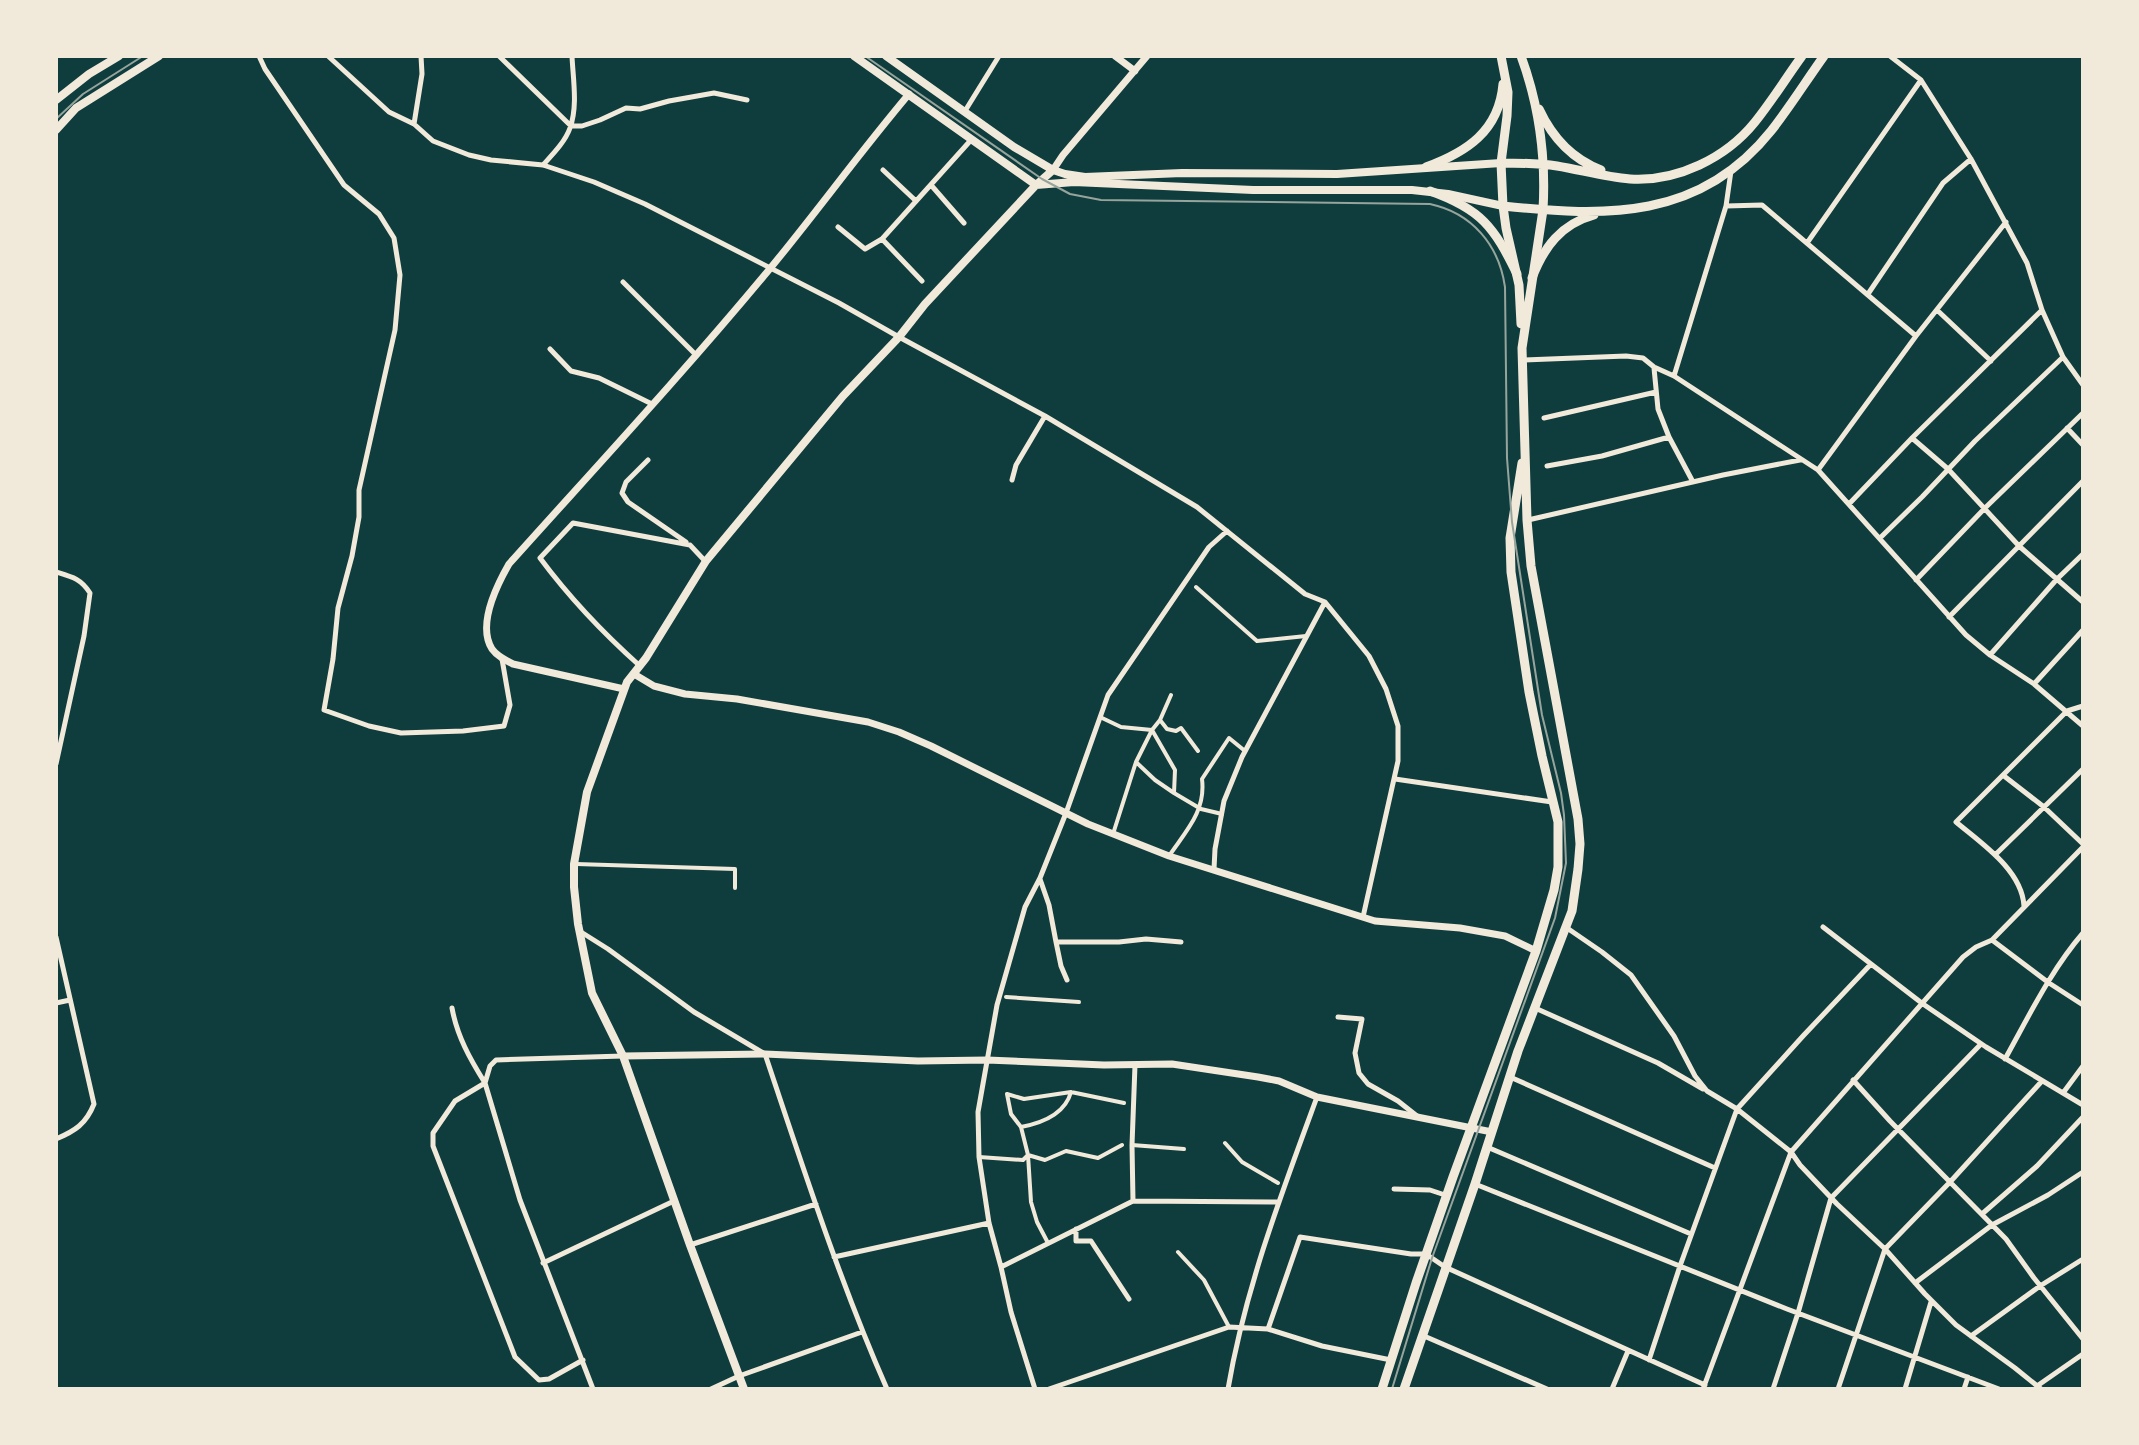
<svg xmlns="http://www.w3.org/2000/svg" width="2139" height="1445" font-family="'Public Sans',sans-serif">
<rect width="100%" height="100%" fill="#0f3d3e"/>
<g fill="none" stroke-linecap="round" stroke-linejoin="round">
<path stroke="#f1e9da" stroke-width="4" d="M1196,587L1257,641L1306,636
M1171,695L1160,720L1167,729L1176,731L1181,728L1198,751
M1100,717L1121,727L1152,730L1175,770L1174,793L1201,809L1222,814
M1160,720L1152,730L1136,762L1155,780L1174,793
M1113,834L1136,762
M1169,856C1186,831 1206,811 1202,779L1229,738L1245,751
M576,864L735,869V888
M1006,997L1079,1002
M1021,1127C1042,1123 1065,1114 1071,1092
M1225,1143L1242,1162L1278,1183
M1132,1145L1184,1149
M979,1157L1023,1160L1028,1155L1045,1160L1066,1151L1098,1158L1122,1145
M1048,1243L1037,1222L1031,1202L1028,1155L1021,1127L1011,1114L1007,1094L1024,1099L1071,1092L1124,1103
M1178,1252L1204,1280L1229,1327"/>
<path stroke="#f1e9da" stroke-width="5" d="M259,56L265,69L344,185L379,214L394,238L400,275L395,330L359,490V517L352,556L338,608L333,659L324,710L369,726L401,733L463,731L504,726L510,705L502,659
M328,56L389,112L414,124L433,141L469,155L491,160L543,165L594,182L645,204L839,303L899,337L1045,416L1197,507L1305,594L1325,602L1369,656L1386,689L1398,726V761L1363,917
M499,56L571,126H582L600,120L626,108L640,109L669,101L714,93L747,100
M1890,56L1921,80L1971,159L2027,263L2042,310L2063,357L2083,385
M965,111L999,56
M414,124L422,74L421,56
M543,165C553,154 565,142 570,128C578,106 573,79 572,56
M883,170L916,201
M931,185L964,223
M1726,206L1762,205L1916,336
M838,227L865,249L882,239
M1807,243L1921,80
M922,281L882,239L971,140
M623,282L696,355
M1868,294L1943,183L1971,159
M1937,310L1991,361
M550,349L571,371L599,378L652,404
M1523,360L1626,356L1643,358L1654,367L1674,376L1818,470L1966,635L1990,655L2034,684L2083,726
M1654,368L1658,409L1669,437L1693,482
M1674,376L1726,206L1731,171
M1544,418L1656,392
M2067,428L2083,445
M1912,438L1948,469L2019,546L2083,602
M648,460L626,482L622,493L628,502L686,542
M1547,466L1602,456L1669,437
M1818,470L1916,336L2006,222
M1012,480L1016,465L1045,416
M1849,504L1912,438L2042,310
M1528,520L1723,475L1800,460
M1880,538L1922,497L1975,441L2063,357
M56,572C73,577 81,579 90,593L84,636L56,764
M1916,580L1985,508L2083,413
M1949,617L2083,481
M1990,655L2057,579L2083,554
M640,666C603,633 569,597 540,558L573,523L690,545L705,561
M2034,684L2083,630
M2004,776L2044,807L2083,844
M1395,779L1552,802
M1995,855L2083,769
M1214,869L1215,849L1224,801L1242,757L1325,602
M1040,879L1049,905L1056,942H1119L1146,939L1181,942
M2024,906C2022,870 1981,843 1956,822L2067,711L2083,706
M1823,927L1923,1004L1986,1047L2083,1105
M1567,928L1602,952L1631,975L1674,1036L1695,1076L1707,1091L1737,1109L1791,1152L1800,1165L1837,1204L1885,1249L1925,1294L1956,1325L2015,1368L2041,1389
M581,932L608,949L694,1012L765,1054C803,1167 839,1280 887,1389
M56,937L94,1104C86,1124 75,1131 56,1139
M1992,940L2049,983L2083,1005
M1056,942L1061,966L1067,980
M56,1003L70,1000
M452,1008C457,1036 470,1059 485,1083L455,1101L433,1133V1146L515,1357L539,1380L549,1379L583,1360
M1535,1008L1658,1063L1703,1089
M1338,1017L1362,1019L1355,1053L1359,1073L1368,1084L1398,1101L1417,1116
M2005,1059C2029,1016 2051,970 2083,933
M1510,1077L1715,1168
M1853,1080L1890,1121L2006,1239L2034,1278L2083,1339
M2063,1093L2083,1066
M1487,1147L1691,1234
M1475,1184L1787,1309L1999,1389
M1394,1189L1430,1190L1445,1195
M1133,1201L1278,1202
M1982,1214L2037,1166L2083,1117
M1076,1229V1241H1091L1129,1299
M690,1245L816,1204
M834,1257L989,1223
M543,1263L674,1201
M1001,1267L989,1223L979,1157L978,1112L997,1005L1025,907L1040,878L1066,813L1108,695L1209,547L1227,531
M1915,1283L1992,1225L2048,1195L2083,1172
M1268,1329L1300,1237L1411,1254H1426L1445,1267L1705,1385
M1424,1336L1547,1389
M1971,1336L2040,1286L2083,1259
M1649,1360L1680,1266L1737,1109L1803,1036L1871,964
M2037,1386L2083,1354
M593,1389L520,1200L485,1083L490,1066L496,1060L623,1056
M711,1389L739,1376L862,1332
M1035,1389L1011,1312L1001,1267L1133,1201L1132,1145L1135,1065
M1049,1389L1229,1327L1268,1329L1322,1346L1391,1360
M1228,1389C1245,1289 1282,1192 1317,1097
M1612,1389L1628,1351
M1703,1389L1791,1152L1963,957L1976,947L1992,940L2083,847
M1773,1389L1798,1313L1831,1198L1981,1044
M1838,1389L1885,1249L1951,1181L2042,1081
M1905,1389L1931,1302
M1964,1389L1968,1377"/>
<path stroke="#f1e9da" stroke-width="7" d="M1115,56L1135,71
M1053,170L1063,155L1147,56
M634,674L654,686L685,694L737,699L868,722L899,732L931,746L1088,824L1169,856L1375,921L1460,928L1505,936L1536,951
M624,689L513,664C505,660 497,656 492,649C477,625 497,585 509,564C596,467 685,371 768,271C816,213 860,152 909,94
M623,1056L765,1054L918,1061L987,1060L1104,1065L1172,1064L1258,1077L1279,1081L1317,1097L1492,1132"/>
<path stroke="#f1e9da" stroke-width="8" d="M854,56L1036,185L1074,182L1253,190H1412L1448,194L1503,206
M886,56L1014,147L1053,170L1065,174L1085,177L1182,173L1337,174L1501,163
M56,100L89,74L119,56
M56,130L76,108L159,56
M744,1389L690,1245L623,1056L592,993L578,924L574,887V864L587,792L627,682L646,658L706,561L843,396L899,337L925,304L1036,185L1053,170"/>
<path stroke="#f1e9da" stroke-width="9" d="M1503,206L1506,228L1519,285L1521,324
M1382,1389L1416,1283L1453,1177L1536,951L1554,890L1558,867V822L1542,756L1529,692L1511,572L1510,538L1522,463
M1404,1389L1475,1184L1518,1051L1572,911L1578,869L1580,844L1578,819L1531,566L1527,520L1522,348L1543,210"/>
<path stroke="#f1e9da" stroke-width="9" d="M1501,56L1508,92L1507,116L1501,163L1503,206C1606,217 1700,220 1771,131C1790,107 1806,81 1824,56
M1521,56C1539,105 1546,158 1543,210
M1539,109C1552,137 1572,159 1601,170
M1501,163C1520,163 1538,163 1557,166C1581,170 1605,177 1630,179C1677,182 1726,158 1755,122C1772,101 1786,78 1802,56
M1426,167C1467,152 1499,131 1503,84
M1430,191C1481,209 1494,227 1517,274
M1532,278C1544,247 1561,224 1594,215"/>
<path stroke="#97a49c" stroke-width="2" d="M865,56L1042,179L1070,194L1101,200L1430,204C1472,213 1499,245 1505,287L1507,458L1512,522L1542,715L1561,793L1564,815L1566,863L1555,918L1432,1258L1392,1389
M56,119L83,94L143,56"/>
</g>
<rect width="2139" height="1445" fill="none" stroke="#f1e9da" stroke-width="116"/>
</svg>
